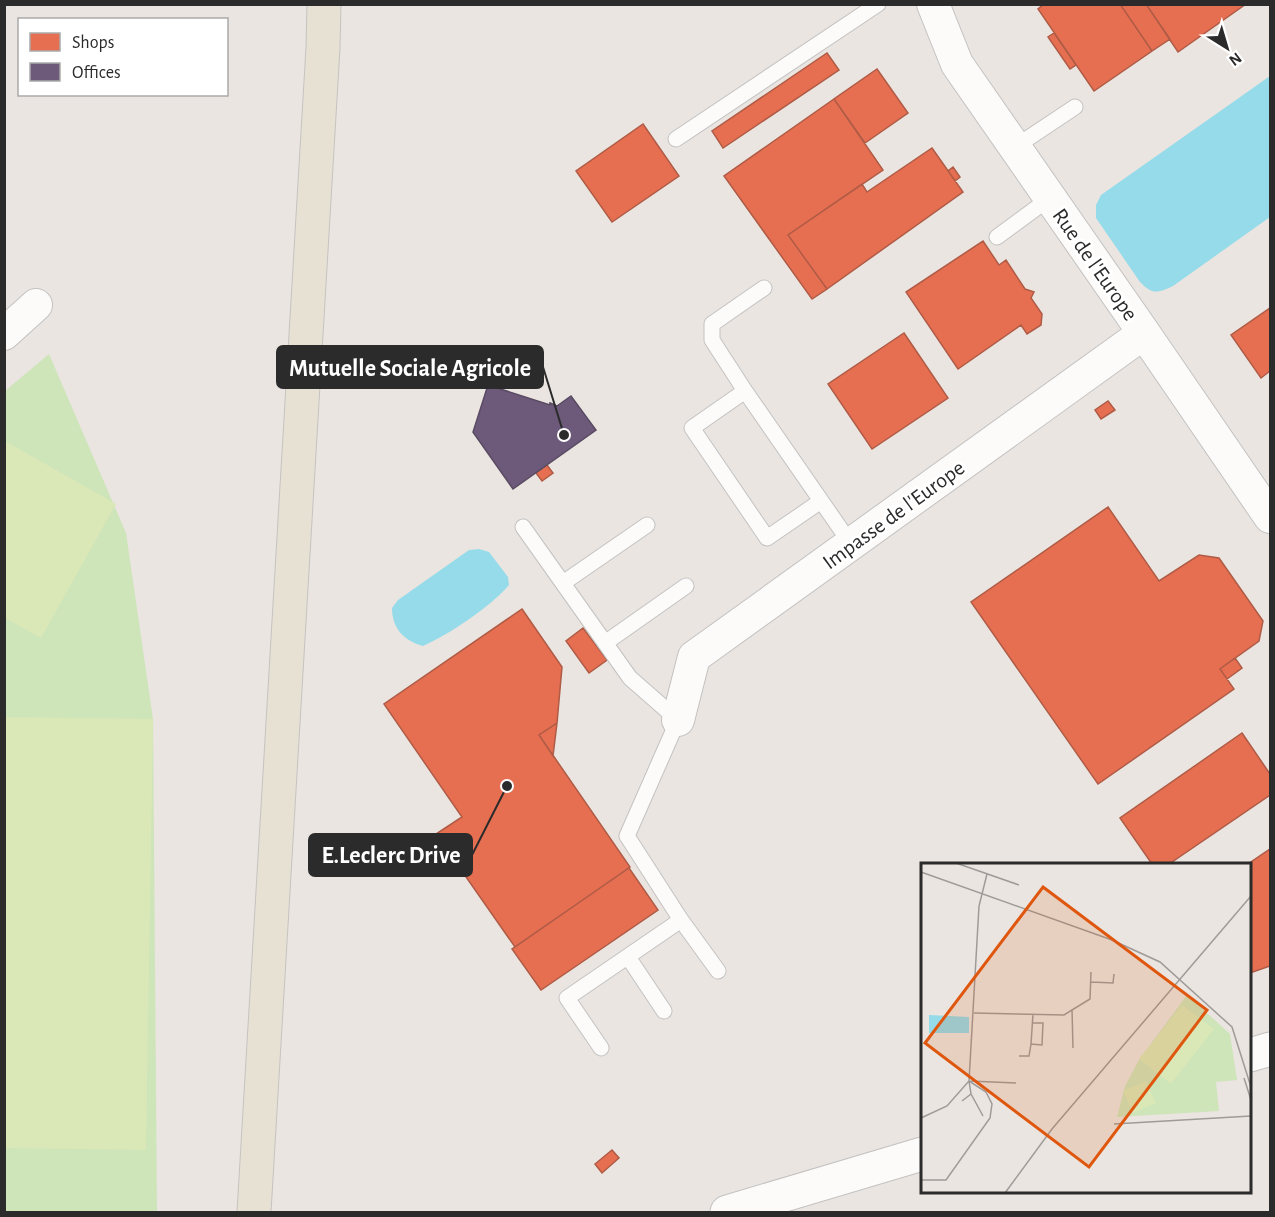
<svg xmlns="http://www.w3.org/2000/svg" width="1275" height="1217" font-family="'Alegreya Sans',sans-serif">
<rect width="100%" height="100%" fill="#eae5e0"/>
<path fill="#cee4b9" d="M49,354L126,533L153,719L157,1212H5V391Z"/>
<path fill="#dae8b7" d="M5,441L116,504L41,638L5,618Z
M5,717L153,719L146,1150L5,1148Z"/>
<path fill="#95dbea" d="M1270,76V217L1173,286C1158,293 1152,295 1140,282L1096,218V205L1101,195Z
M479,549L489,552L508,577L509,585C490,607 450,634 423,646C404,641 392,628 392,608L398,600L469,550Z"/>
<path fill="#e76f51" stroke="#af5b46" stroke-width="1.5" d="M1044,4H1120L1152,51L1094,91L1038,9Z
M1120,4H1146L1170,39L1152,51Z
M1146,4H1246L1178,52Z
M1054,33L1076,65L1070,69L1048,37Z
M827,53L839,70L723,148L712,131Z
M877,69L908,113L865,143L834,99Z
M834,99L883,170L788,235L827,289L812,299L724,176Z
M643,124L679,176L612,222L576,171Z
M932,148L963,192L827,289L788,235L862,184L867,192Z
M953,167L960,177L955,181L948,171Z
M983,241L999,265L1006,260L1025,289L1034,292L1031,298L1042,314L1041,325L1027,334L1021,325L958,369L906,292Z
M1270,308V371L1261,378L1231,335Z
M904,333L948,398L872,449L828,384Z
M1108,401L1115,410L1101,419L1095,410Z
M547,465L553,473L542,481L536,473Z
M1108,507L1159,581L1199,555L1219,558L1263,621L1259,641L1220,669L1234,689L1098,784L971,602Z
M522,609L562,667L557,723L539,735L630,867L515,947L436,834L462,817L384,704Z
M583,628L607,660L589,673L566,641Z
M1235,658L1242,668L1227,679L1220,669Z
M557,723L553,756L539,735Z
M1242,733L1270,774V795L1169,864H1152L1120,818Z
M1270,849V966L1250,973V864H1248Z
M629,868L658,910L541,990L512,949Z
M612,1150L619,1158L602,1173L595,1164Z"/>
<path fill="#6d597a" stroke="#594b62" stroke-width="1.5" d="M488,385L550,405V403L557,406L571,396L596,430L513,489L473,432Z"/>
<g fill="none" stroke-linecap="round" stroke-linejoin="round">
<defs>
<path id="service" d="M676,139L878,4
M1015,147L1075,107
M997,237L1050,198
M745,391L712,340V324L764,288
M821,501L767,538L692,428L745,391L851,544
M523,527L630,678L678,720L627,836L681,920L718,971
M563,583L647,525
M605,643L686,586
M628,957L664,1011
M601,1048L567,998L681,920"/>
<path id="minor" d="M933,4L957,64L1144,333L1270,517
M4,334L36,305
M678,720L694,657L1144,333"/>
<path id="tertiary" d="M1250,1055L1270,1049
M727,1212L922,1154"/>
<path id="primary" d="M254,1212L323,48L324,4"/>
</defs>
<use href="#service" stroke="#c3c2c2" stroke-width="17"/>
<use href="#minor" stroke="#c3c2c2" stroke-width="34"/>
<use href="#tertiary" stroke="#c3c2c2" stroke-width="35"/>
<use href="#primary" stroke="#c5c3c1" stroke-width="35"/>
<use href="#service" stroke="#fcfbfa" stroke-width="15"/>
<use href="#minor" stroke="#fcfbfa" stroke-width="32"/>
<use href="#tertiary" stroke="#fcfbfa" stroke-width="33"/>
<use href="#primary" stroke="#e7e1d4" stroke-width="33"/>
</g>
<g text-anchor="middle" stroke-width="6" stroke-linejoin="round" paint-order="stroke">
<g font-size="22" fill="#2b2b2b" stroke="#fff">
<text transform="translate(1096 264) rotate(55)" y="8">Rue de l'Europe</text>
<text transform="translate(893 514) rotate(-36)" y="8">Impasse de l'Europe</text>
</g>
</g>
<g transform="translate(921 863)">
<rect width="330" height="330" fill="#eae5e0"/>
<path d="M266,132L309,171L316,217L295,219L298,248L196,254L204,223L218,197Z" fill="#cee4b9"/>
<path d="M261,142L293,166L250,221L218,196ZM225,218L235,240L212,250L202,228Z" fill="#dae8b7"/>
<path d="M8,152L48,154V170H8Z" fill="#95dbea"/>
<path fill="none" stroke="#9e9b98" stroke-width="1.5" d="M35,0L98,22M0,9L191,77L239,99L311,164L330,224M170,119L192,120L193,111M151,146L152,185M53,150L143,152L169,136L170,109M111,160H122L121,182L110,181L112,151M98,193H108L110,181M323,215L330,237M48,218L95,220M50,231L62,253M41,238L50,231L48,218M0,255L26,243L48,218L58,43L66,11M193,261L330,253M0,317H25L69,255L71,241L65,229L48,218M84,330L131,266L330,33"/>
<path fill="#df570e" fill-opacity="0.15" stroke="#df570e" stroke-width="3" d="M122,24L286,147L168,304L4,180Z"/>
<rect width="330" height="330" fill="none" stroke="#2b2b2b" stroke-width="3"/>
</g>
<path fill="none" stroke="#2b2b2b" stroke-width="2" d="M564 435L543 367M507 786L472 855"/>
<g fill="#2b2b2b" stroke="#fff" stroke-width="2">
<circle cx="564" cy="435" r="6"/>
<circle cx="507" cy="786" r="6"/>
</g>
<g fill="#2b2b2b" stroke="#2b2b2b" stroke-width="2">
<rect x="277" y="346" width="266" height="42" rx="6"/>
<rect x="309" y="834" width="163" height="42" rx="6"/>
</g>
<g font-size="24" text-anchor="middle" font-weight="bold" fill="#fff">
<text x="410" y="376">Mutuelle Sociale Agricole</text>
<text x="391" y="863">E.Leclerc Drive</text>
</g>
<rect width="1275" height="1217" fill="none" stroke="#2b2b2b" stroke-width="12"/>
<rect x="18" y="18" width="210" height="78" fill="#ffffff" stroke="#aaaaaa" stroke-width="1.5"/>
<rect x="30" y="33" width="30" height="18" fill="#e76f51" stroke="#aaaaaa" stroke-width="1.5"/>
<text x="72" y="48" font-size="18" fill="#2b2b2b">Shops</text>
<rect x="30" y="63" width="30" height="18" fill="#6d597a" stroke="#aaaaaa" stroke-width="1.5"/>
<text x="72" y="78" font-size="18" fill="#2b2b2b">Offices</text>
<g transform="translate(1227 48) rotate(143)" stroke="#ffffff" stroke-width="4.5" paint-order="stroke">
<path d="M0-4.5L10 22L0 15L-10 22Z" fill="#2b2b2b"/>
<text y="-9" font-size="16" font-weight="bold" text-anchor="middle" fill="#2b2b2b">N</text>
</g>
</svg>
